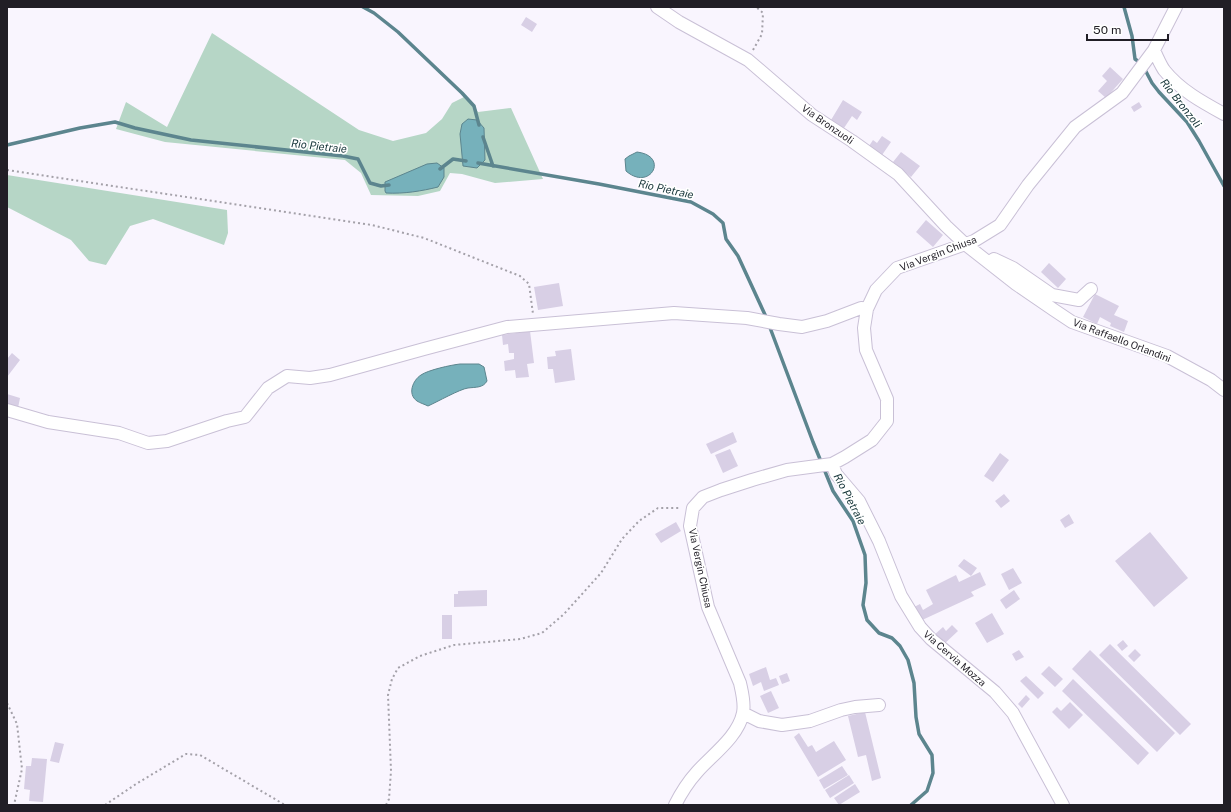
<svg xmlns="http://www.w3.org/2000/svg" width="1231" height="812" font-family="'Public Sans',sans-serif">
<rect width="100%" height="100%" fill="#f9f5fe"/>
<path fill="#b6d6c6" d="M212,33L359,130L393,141L426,133L442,119L452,103L464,97L472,102L478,112L511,108L543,179L495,183L462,174L450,173L440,191L418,196L371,195L361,173L345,160L165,142L116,129L126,102L167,127Z
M7,175L227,210L228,233L224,245L153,219L130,226L106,265L89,261L71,240L7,207Z"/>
<path fill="#76b1bb" stroke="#5c858e" d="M468,119L477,120L484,128L485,160L477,168L463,166L460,134L462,124Z
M637,152C670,156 650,192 626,171L625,159L629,156Z
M437,163L444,168V177L438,187C422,191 404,194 386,193L385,191V182L427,164Z
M460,364H479L484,367L487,381C483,388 476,387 468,388C460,389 437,402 428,406C424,404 420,403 417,401C407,394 413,380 421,375C428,370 451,365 460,364Z"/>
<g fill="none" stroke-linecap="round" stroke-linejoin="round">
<path stroke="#5c858e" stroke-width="3.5" d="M363,7L374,13L398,32L462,93L474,106L479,125
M1124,7L1132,36L1135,59L1142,64L1152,83L1159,92L1187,122L1199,141L1224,186
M483,137L493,166
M7,145L80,128L115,122L135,128L191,140L343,156L358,159L370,183L381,186L389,185
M478,163L599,184L691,202L713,214L723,223L726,239L738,256L767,319
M440,169L453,159L466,161
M769,325L813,442L833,491L853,521L865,555L866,583L863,605L867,620L879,633L892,638L900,646L908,660L914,683L916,717L919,734L932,755L933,773L927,791L911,805"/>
</g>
<path fill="#d8cfe5" d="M526,17L537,24L532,32L521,25Z
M1110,67L1123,79L1106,98L1098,91L1107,81L1102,76Z
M843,100L862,112L857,120L852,116L844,128L831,120Z
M1139,102L1142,107L1134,112L1131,107Z
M882,136L891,142L880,158L867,149L873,140L877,143Z
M901,152L920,166L911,177L893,162Z
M926,220L943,235L933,247L916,232Z
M1049,263L1066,279L1058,288L1041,272Z
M559,283L563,306L538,310L534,287Z
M1095,294L1119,306L1114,315L1128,321L1124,332L1110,326L1111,323L1100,317L1097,324L1083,317Z
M530,331L534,363L527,364L529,377L516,378L515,370L505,371L504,361L514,359V353H509L508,344L503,345L502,335Z
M571,349L575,380L555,383L553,369H548L547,357L556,356L555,351Z
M12,353L20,360L7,377V359Z
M7,394L20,398L18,408L7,405Z
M733,432L737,442L711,454L706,444Z
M730,449L738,466L723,473L715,455Z
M1000,453L1009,460L993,482L984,476Z
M1004,494L1010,501L1001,508L995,501Z
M1069,514L1074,523L1065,528L1060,520Z
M676,522L681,531L661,543L655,534Z
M1150,532L1188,578L1154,607L1115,561Z
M964,559L977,568L971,576L958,566Z
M1013,568L1022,583L1009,590L1001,574Z
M980,572L986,585L971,592L974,596L920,621L914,607L920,604L923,610L933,604L926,590L956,575L959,582Z
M487,590V606L454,607V594H458V591Z
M1014,590L1020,599L1006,609L1000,600Z
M992,613L1004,634L987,643L975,623Z
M442,615H452V639H442Z
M952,625L958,631L942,646L933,636L943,627L946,631Z
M1123,640L1128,646L1122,651L1117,645Z
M1110,644L1191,724L1180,735L1099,655Z
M1135,649L1141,655L1134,662L1128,656Z
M1019,650L1024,657L1016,661L1012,654Z
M1090,650L1175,733L1157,752L1072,669Z
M1049,666L1063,679L1055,687L1041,674Z
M766,667L770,680L776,678L779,685L764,691L761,682L753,686L749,674Z
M787,673L790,681L782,684L779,676Z
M1026,676L1044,693L1038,699L1020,681Z
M1073,679L1149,753L1138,765L1062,691Z
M771,691L779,708L768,713L760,696Z
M1026,695L1030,699L1022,708L1018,704Z
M1070,702L1083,715L1069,729L1052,712L1057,707L1061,711Z
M865,712L881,778L872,781L866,755L858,757L848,716Z
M799,733L808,747L812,745L816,752L834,741L846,760L818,777L794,737Z
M55,742L64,744L59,763L50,761Z
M32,758L47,759L43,802L29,801L30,790L24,789L26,766H31Z
M842,766L848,775L824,789L819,780Z
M849,775L854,783L830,798L825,790Z
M855,784L860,792L839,805L834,798Z"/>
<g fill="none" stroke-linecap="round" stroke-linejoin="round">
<defs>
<path id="minor" d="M657,7L679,22L748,60L812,115L852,141L898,174L946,226L965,244L1016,284L1054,310L1072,322L1167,356L1211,380L1224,390
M1154,50C1157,57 1160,64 1164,70C1180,90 1202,102 1224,114
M991,261L994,259L1013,268L1052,295L1079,300L1091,289
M7,410L48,422L119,433L148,443L167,441L227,421L245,417L268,388L287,376L310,378L330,375L424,349L507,327L674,313L747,318L779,324L802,327L827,321L861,308L867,309
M832,464L836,474L859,501L879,541L901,596L920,627L931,639L995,692L1013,713L1063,805
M743,713L759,721L782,725L810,721L841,710L855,707L879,705
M675,805C681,793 688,782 697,772C712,755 738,737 743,713C745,703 742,692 740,683L708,607L690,526L693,508L703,497L721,490L752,480L787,470L832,464L845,457L872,440L887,421V399L866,350L864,328L867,309L876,290L897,268L974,241L1000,225L1028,185L1075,127L1122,93L1154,50L1176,7"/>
</defs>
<use href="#minor" stroke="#c9c0d6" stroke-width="14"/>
<path stroke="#a4a1a9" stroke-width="2" stroke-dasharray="2 3" stroke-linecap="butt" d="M753,50L762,34L763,13L756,7
M7,170L372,225L424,238L520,276L529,284L533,314
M7,703L17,724L22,769L14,805
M7,805H8
M105,805L136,784L186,754L200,755L285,805
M386,805L389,799L391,771L388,695L392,679L398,668L420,656L454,645L520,639L542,633L564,614L601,573L622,539L639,521L658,508H681"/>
<use href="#minor" stroke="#fff" stroke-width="12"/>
</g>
<g text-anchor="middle" stroke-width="3.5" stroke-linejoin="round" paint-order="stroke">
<g font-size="10" fill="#211e26" stroke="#fff">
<text transform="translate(828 124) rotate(35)" y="4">Via Bronzuoli</text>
<text transform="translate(938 253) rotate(-21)" y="4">Via Vergin Chiusa</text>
<text transform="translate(1122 340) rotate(21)" y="4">Via Raffaello Orlandini</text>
<text transform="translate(701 568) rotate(78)" y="4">Via Vergin Chiusa</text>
<text transform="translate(955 658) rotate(41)" y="4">Via Cervia Mozza</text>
</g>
<g font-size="11" font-style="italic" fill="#163539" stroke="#fff">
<text transform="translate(1181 103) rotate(52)" y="4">Rio Bronzoli</text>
<text transform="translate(319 146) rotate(6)" y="4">Rio Pietraie</text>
<text transform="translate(666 189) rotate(12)" y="4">Rio Pietraie</text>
<text transform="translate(850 499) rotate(62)" y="4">Rio Pietraie</text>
</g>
</g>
<rect width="1231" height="812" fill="none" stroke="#211e26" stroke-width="16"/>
<path d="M1087 34v6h81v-6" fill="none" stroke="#211e26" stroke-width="2"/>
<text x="1093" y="34" font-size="12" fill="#211e26" stroke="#ffffff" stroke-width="3" paint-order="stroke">50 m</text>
</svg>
